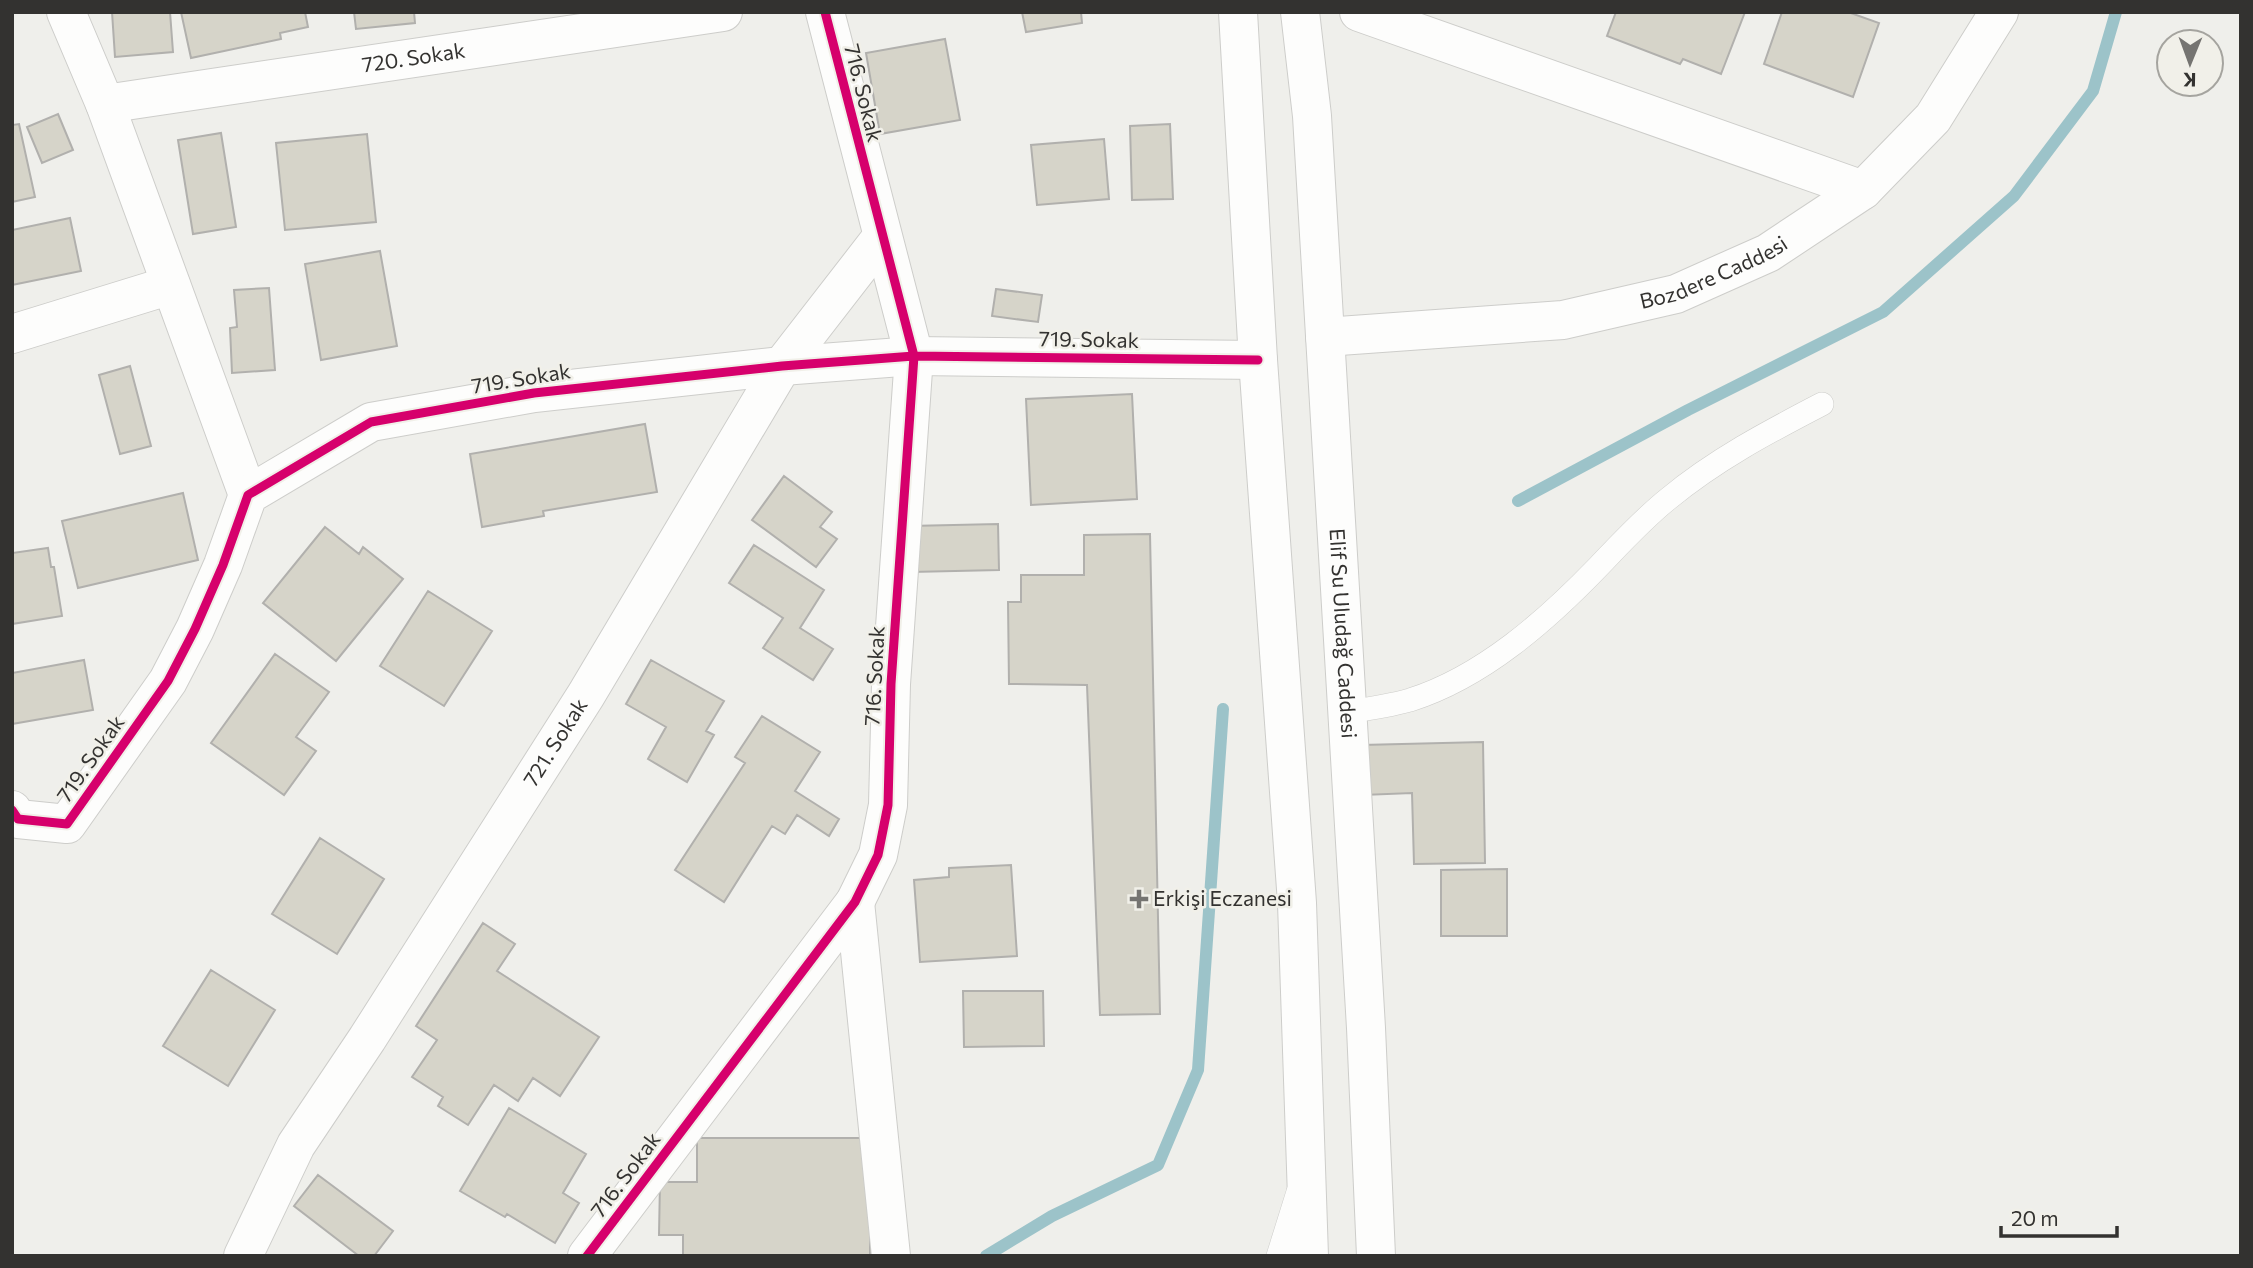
<svg xmlns="http://www.w3.org/2000/svg" width="2253" height="1268" font-family="Commissioner,sans-serif">
<rect width="100%" height="100%" fill="#efefeb"/>
<g fill="none" stroke-linecap="round" stroke-linejoin="round">
<path stroke="#9cc3c9" stroke-width="12" d="M1518,501L1688,410L1883,312L2014,196L2093,91L2116,12
M986,1256L1052,1216L1158,1165L1198,1070L1223,709"/>
</g>
<path fill="#d6d4c9" stroke="#b1b0ad" stroke-width="2" d="M112,12H170L173,52L115,57Z
M181,12H305L308,27L280,33L281,39L191,58Z
M354,12H414L415,23L356,29Z
M1022,12H1081L1082,23L1026,32Z
M1616,12H1745L1721,74L1683,59L1680,64L1607,36Z
M1782,12H1848L1879,23L1853,97L1764,64Z
M945,39L960,120L880,134L866,53Z
M58,114L73,150L42,163L27,127Z
M19,124L35,197L12,202V125Z
M1170,124L1173,199L1132,200L1130,126Z
M221,133L236,227L193,234L178,140Z
M367,134L376,222L285,230L276,143Z
M1104,139L1109,199L1037,205L1031,145Z
M70,218L81,271L12,285V230Z
M380,251L397,346L321,360L305,264Z
M269,288L275,370L232,373L230,328L237,327L234,290Z
M996,289L1042,295L1038,322L992,316Z
M130,366L151,446L120,454L99,375Z
M1132,394L1137,499L1031,505L1026,399Z
M645,424L657,492L543,511L544,516L482,527L470,454Z
M784,476L832,512L820,527L837,539L816,567L752,520Z
M183,493L198,560L78,588L62,521Z
M998,524L999,570L911,572L909,526Z
M325,527L359,554L363,547L403,579L336,661L263,603Z
M1150,534L1160,1014L1100,1015L1087,685L1009,684L1008,602H1021V575H1084V535Z
M754,545L824,590L800,628L833,649L813,680L763,648L783,618L729,583Z
M48,548L51,567H54L62,616L12,624V553Z
M428,591L492,631L444,706L380,666Z
M275,654L329,692L296,737L316,751L284,795L211,743Z
M84,660L93,710L12,724V673Z
M651,660L724,701L706,731L714,735L687,782L648,759L666,727L626,704Z
M762,716L820,752L795,791L839,819L829,836L797,815L785,834L772,826L724,902L675,870L745,763L735,757Z
M1483,742L1485,863L1414,864L1412,793L1363,795L1362,745Z
M320,838L384,879L337,954L272,914Z
M1011,865L1017,956L920,962L914,880L949,877V868Z
M1507,869V936H1441V870Z
M483,923L515,944L497,971L599,1037L560,1096L533,1078L518,1101L494,1085L468,1125L438,1106L443,1097L412,1077L437,1040L416,1026Z
M211,970L275,1010L228,1086L163,1046Z
M963,991H1043L1044,1046L964,1047Z
M509,1108L586,1154L563,1193L579,1203L555,1243L507,1214L505,1217L460,1191Z
M697,1138H870V1256H683V1235H659L660,1182H697Z
M318,1175L393,1231L374,1256H359L294,1206Z"/>
<g fill="none" stroke-linecap="round" stroke-linejoin="round">
<defs>
<path id="service" d="M1347,712C1368,709 1389,706 1410,700C1483,677 1547,620 1599,566C1622,542 1643,519 1668,499C1715,460 1768,432 1822,404
M1278,1256L1298,1192"/>
<g id="minor">
<path d="M66,12L105,104L248,495"/>
<path d="M1359,12L1863,190"/>
<path id="s1" d="M105,104L723,12"/>
<path d="M12,334L171,285"/>
<path id="s2" d="M1325,337L1563,320L1676,294L1768,253L1863,190L1933,118L1999,12"/>
<path d="M12,810L18,819L67,824L168,681L195,629L223,565L248,495L371,422L534,393L782,366L914,356L1258,360"/>
<path d="M855,902L891,1256"/>
<path id="s3" d="M243,1256L296,1145L367,1039L586,695L782,366L882,237"/>
<path d="M587,1256L855,902L878,855L888,805L891,684L914,356L825,12"/>
</g>
<g id="secondary">
<path d="M1238,12L1258,360L1297,903L1309,1256"/>
<path id="s4" d="M1300,12L1312,116L1366,1028L1376,1256"/>
</g>
</defs>
<use href="#service" stroke="#cdcdca" stroke-width="24"/>
<use href="#minor" stroke="#cdcdca" stroke-width="40"/>
<use href="#secondary" stroke="#cdcdca" stroke-width="40"/>
<use href="#service" stroke="#fdfdfc" stroke-width="23"/>
<use href="#minor" stroke="#fdfdfc" stroke-width="38"/>
<use href="#secondary" stroke="#fdfdfc" stroke-width="38"/>
<defs>
<path id="cycleway" d="M12,810L18,819L67,824L168,681L195,629L223,565L248,495L371,422L534,393L782,366L914,356L1258,360
M587,1256L855,902L878,855L888,805L891,684L914,356L825,12"/>
</defs>
<use href="#cycleway" stroke="#f1f0e9" stroke-width="13"/>
<use href="#cycleway" stroke="#d6006c" stroke-width="9"/>
</g>
<path fill="#757471" stroke="#f1f0e9" stroke-width="2.5" d="M1135.5 888.5h7v7h7v7h-7v7h-7v-7h-7v-7h7z"/>
<g text-anchor="middle" stroke-width="5" stroke-linejoin="round" paint-order="stroke">
<g font-size="21" fill="#333230" stroke="#f1f0e9">
<text dy="7" stroke="none"><textPath href="#s1" startOffset="312">720. Sokak</textPath></text>
<text transform="translate(863 93) rotate(76)" y="7">716. Sokak</text>
<text dy="7" stroke="none"><textPath href="#s2" startOffset="397">Bozdere Caddesi</textPath></text>
<text transform="translate(1089 340) rotate(1)" y="7">719. Sokak</text>
<text transform="translate(521 379) rotate(-9)" y="7">719. Sokak</text>
<text dy="7" stroke="none"><textPath href="#s4" startOffset="623">Elif Su Uludağ Caddesi</textPath></text>
<text transform="translate(875 676) rotate(-87)" y="7">716. Sokak</text>
<text dy="7" stroke="none"><textPath href="#s3" startOffset="602">721. Sokak</textPath></text>
<text transform="translate(91 759) rotate(-55)" y="7">719. Sokak</text>
<text transform="translate(626 1175) rotate(-53)" y="7">716. Sokak</text>
</g>
<g font-size="21" fill="#333230" stroke="#f1f0e9" text-anchor="start">
<text x="1153" y="906">Erkişi Eczanesi</text>
</g>
</g>
<rect width="2253" height="1268" fill="none" stroke="#333230" stroke-width="28"/>
<g transform="translate(2190 63) rotate(181)"><circle r="33" fill="#f1f0e9" stroke="#a5a49f" stroke-width="2"/>
<path d="M0-5L12 26L0 18L-12 26Z" fill="#757471"/>
<text y="-10" font-size="19" font-weight="bold" text-anchor="middle" fill="#333230">K</text>
</g>
<path d="M2001 1226v10h116v-10" fill="none" stroke="#333230" stroke-width="3.5"/>
<text x="2011" y="1226" font-size="21" fill="#333230" stroke="#f1f0e9" stroke-width="5" paint-order="stroke">20 m</text>
</svg>
